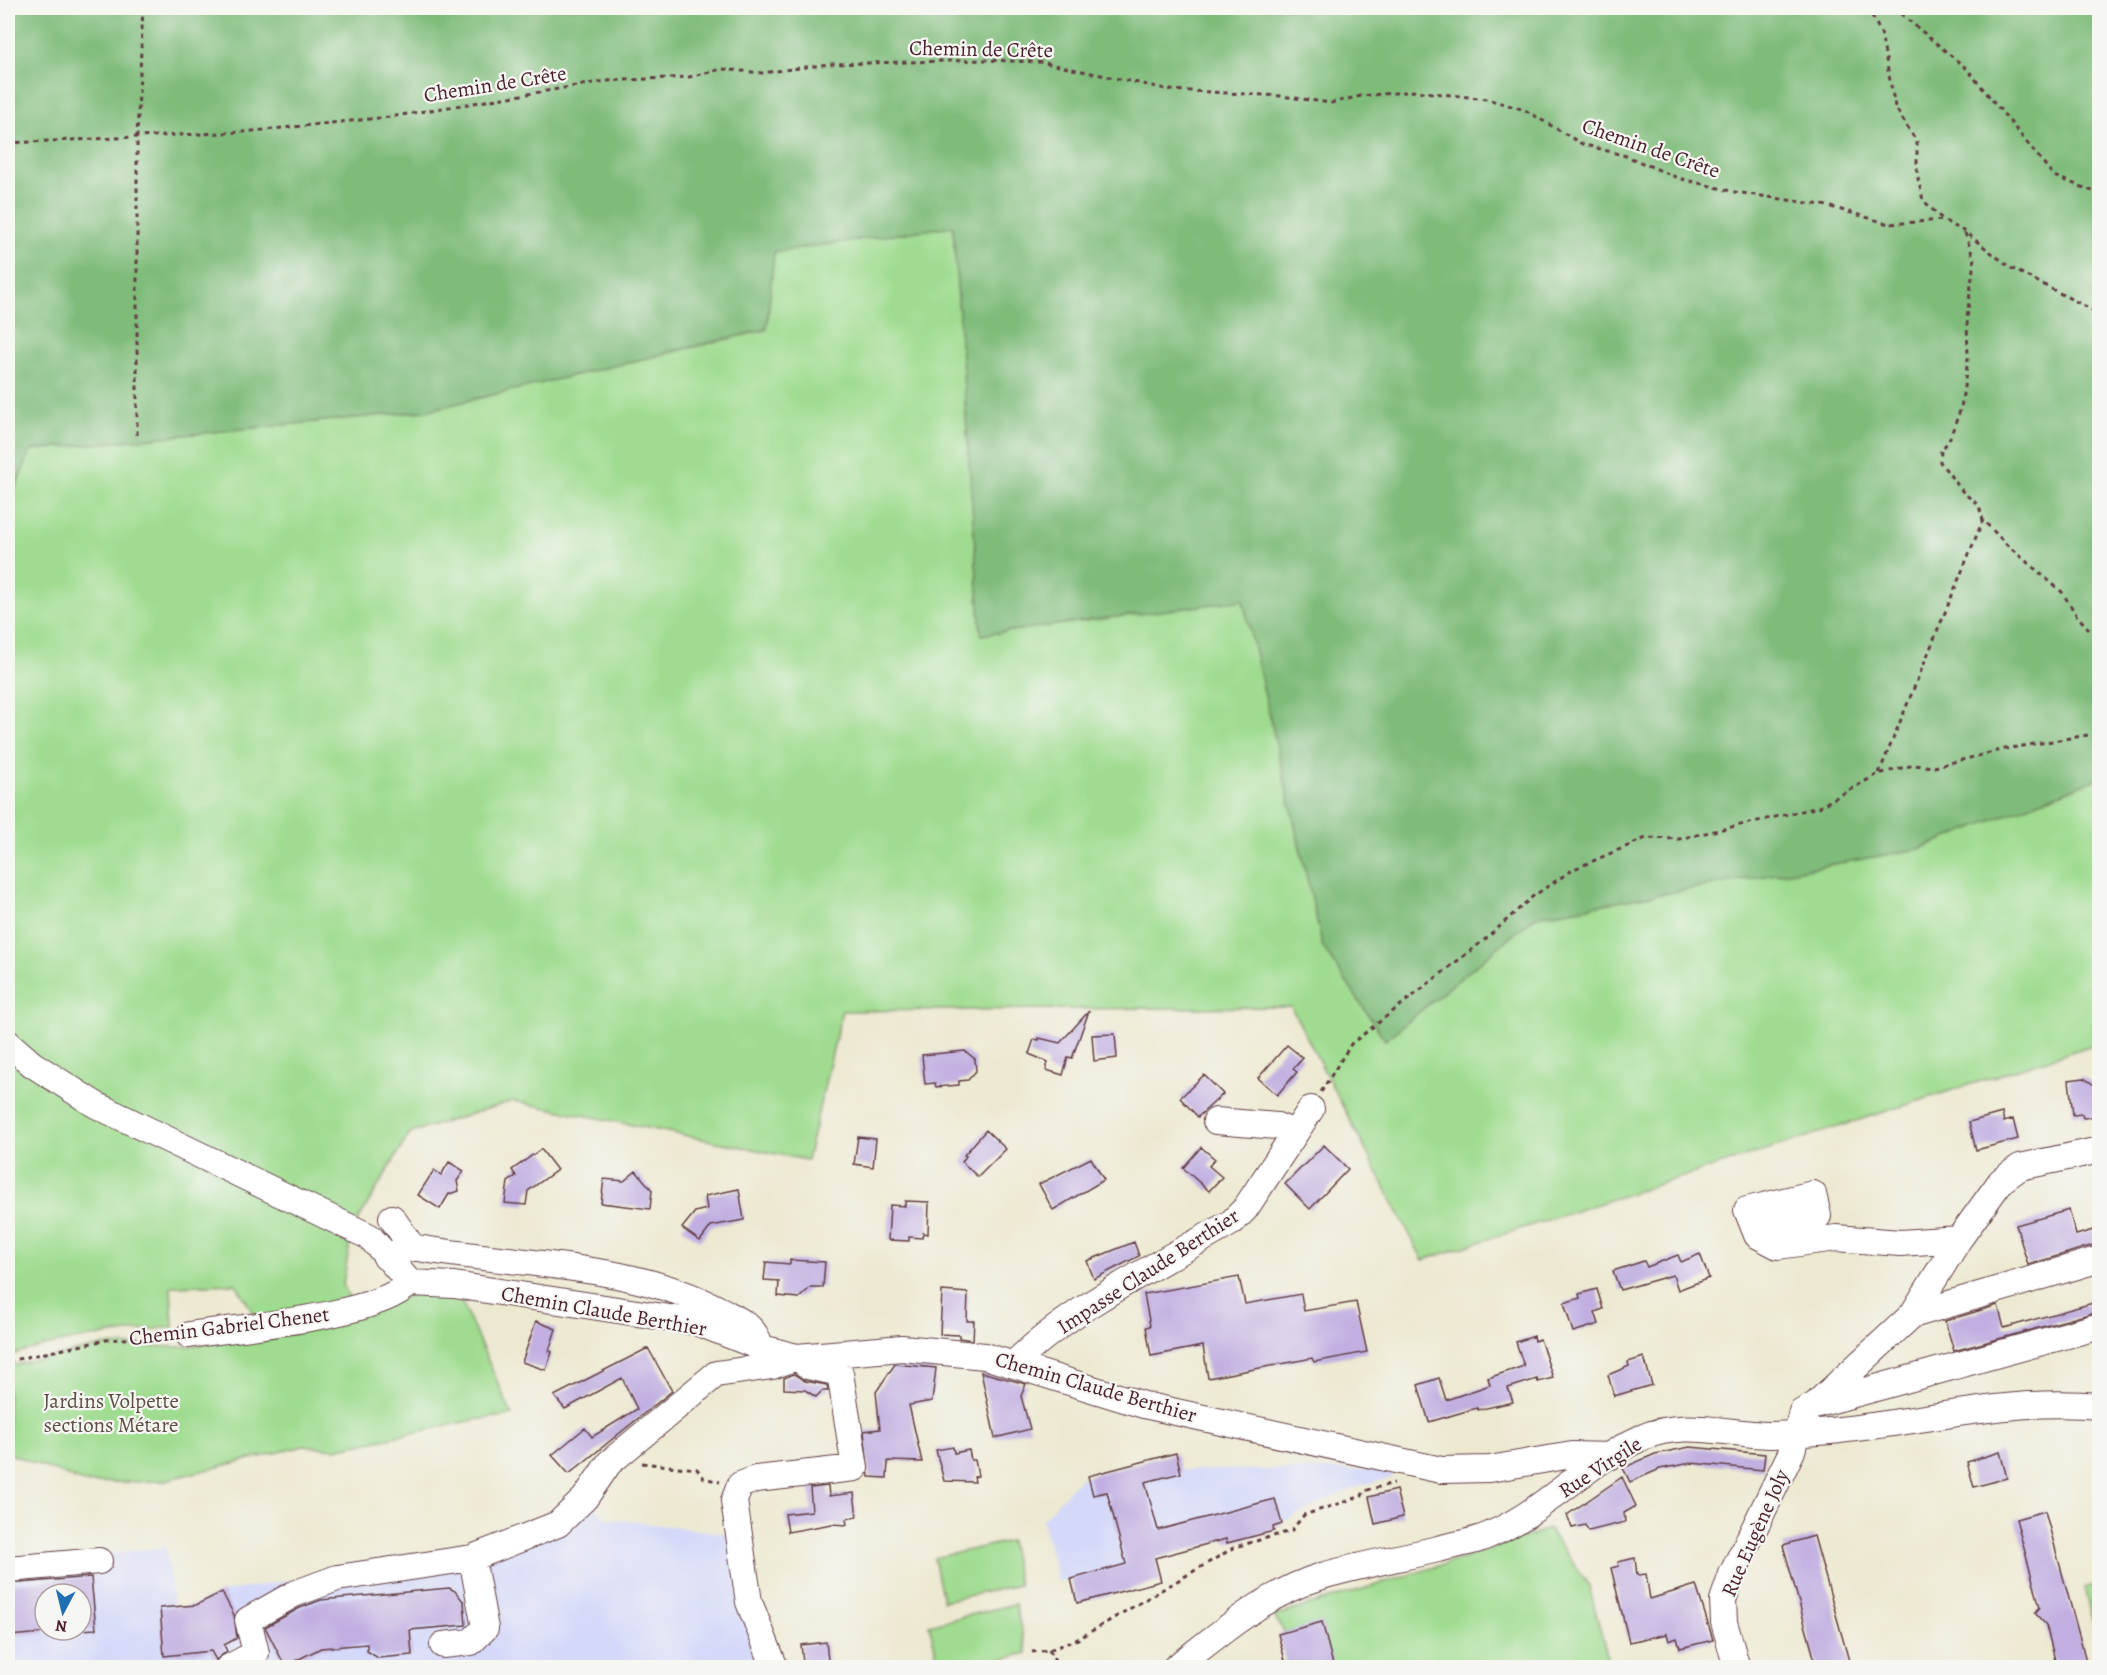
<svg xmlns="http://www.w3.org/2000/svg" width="2107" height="1675" font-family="Alegreya,serif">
<rect width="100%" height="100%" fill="#f6f6f2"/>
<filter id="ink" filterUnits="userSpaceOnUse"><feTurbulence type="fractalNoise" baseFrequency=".0167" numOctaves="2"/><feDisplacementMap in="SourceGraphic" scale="12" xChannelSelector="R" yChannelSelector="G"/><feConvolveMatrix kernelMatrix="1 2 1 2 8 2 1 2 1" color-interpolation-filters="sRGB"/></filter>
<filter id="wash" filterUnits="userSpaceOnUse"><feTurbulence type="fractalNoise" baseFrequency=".008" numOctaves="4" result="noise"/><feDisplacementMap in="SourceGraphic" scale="24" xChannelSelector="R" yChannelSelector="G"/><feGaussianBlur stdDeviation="1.35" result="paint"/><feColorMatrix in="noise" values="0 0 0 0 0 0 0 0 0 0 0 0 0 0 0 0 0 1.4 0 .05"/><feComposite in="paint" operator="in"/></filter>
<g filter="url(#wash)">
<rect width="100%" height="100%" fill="#ede9d1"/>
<path fill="#d4d8f9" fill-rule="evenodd" d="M1180,1470H1391L1392,1478L1362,1485L1331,1498L1274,1526V1531L1227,1543L1226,1539L1155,1558L1161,1581L1077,1603L1071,1579L1058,1582L1042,1520L1080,1478Z
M590,1502L606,1518L730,1534L767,1667H8V1565L166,1547L174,1607L196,1605L222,1592L475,1549ZM45,1594H81V1630H45Z"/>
<path fill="#9fdc8f" stroke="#747e5d" stroke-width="1.5" d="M953,226L981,635L1243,600L1323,947L1385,1040L1536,916L1919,849L2099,778V1043L1423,1260L1291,1007L842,1011L807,1160L513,1101L410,1133L352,1230L343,1284L352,1305L257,1319L236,1284L171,1286L173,1327C117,1333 62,1339 8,1356V505L31,450L425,411L766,330L773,252Z
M457,1291L512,1415L474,1420L335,1449L304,1446L161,1481L86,1483L8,1453V1366L106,1345L177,1347L205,1344L419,1293Z
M1549,1529L1589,1586L1610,1667H1307L1274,1616L1468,1557Z
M1010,1541L1019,1585L943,1601L934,1558Z
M2099,1585V1630L2095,1631L2084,1589Z
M1015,1604L1027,1653L967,1667H940L929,1625Z"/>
<path fill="#7fbc7a" stroke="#646e52" stroke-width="1.5" d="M8,8H2099V778L1919,849L1536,916L1385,1040L1323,947L1243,600L981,635L953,226L774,252L767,329L425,411L31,450L8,505Z"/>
<g id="blocks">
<path fill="#c1afe1" d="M1089,1011L1072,1058L1068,1057L1063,1075L1046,1070L1048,1062L1029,1054L1034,1039L1039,1040V1038L1060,1043Z
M1115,1034L1117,1058L1094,1061L1092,1035Z
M1287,1045L1303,1058L1293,1069L1297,1072L1277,1095L1258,1078Z
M965,1051L975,1059L976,1071L968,1080L959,1081V1085L936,1087L935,1083L925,1084L922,1055Z
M1204,1075L1223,1094L1198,1117L1180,1098Z
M2084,1078L2100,1089V1116L2083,1118L2082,1114L2073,1115L2069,1080Z
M2002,1113L2004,1122L2013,1119L2018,1139L1976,1150L1969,1122Z
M986,1130L1006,1149L978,1177L962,1162L966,1156L964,1155Z
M858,1137L876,1139L873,1167L854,1164Z
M1324,1145L1348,1169L1310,1209L1285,1184Z
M1201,1147L1215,1159L1209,1166L1222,1177L1209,1191L1183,1168Z
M541,1149L557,1170L528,1191L526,1205L505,1203L508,1182L516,1176L512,1170Z
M1091,1158L1104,1180L1053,1210L1039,1184Z
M449,1162L464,1171L457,1181L459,1191L449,1194L440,1209L418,1195L434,1170L441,1175Z
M636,1171L652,1190L650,1209L601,1203L604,1179L624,1181Z
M739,1189L744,1220L711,1226L700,1241L682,1228L695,1212L707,1209L705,1196Z
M905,1201L929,1202L928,1234L923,1233L922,1238L909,1237V1241L888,1240L890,1205L905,1206Z
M2069,1210L2076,1235L2100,1228V1243L2028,1265L2016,1225Z
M1134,1242L1139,1256L1094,1279L1087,1261Z
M1700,1254L1709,1278L1678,1290L1673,1275L1620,1290L1613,1271L1644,1261L1647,1267L1678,1255L1681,1262Z
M790,1260L825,1262L823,1287H811L799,1298L778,1296L779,1281L764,1280L766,1262L790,1264Z
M1239,1277L1245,1304L1301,1294L1304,1311L1356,1302L1367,1352L1314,1362L1312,1358L1208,1378L1203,1346L1151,1356L1146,1327L1150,1326L1144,1294Z
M1597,1289L1603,1309L1595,1312L1599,1324L1573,1332L1564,1303L1580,1298L1579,1294Z
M942,1291L968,1293L967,1321H974L973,1340L959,1338V1335L940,1334Z
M2100,1301V1311L1954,1351L1945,1321L1998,1305L2004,1328Z
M536,1321L556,1329L549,1351L552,1352L546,1370L522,1362Z
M1534,1336L1535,1341L1540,1339L1553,1378L1538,1382L1537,1379L1508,1388L1513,1402L1478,1410L1477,1408L1429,1422L1418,1385L1439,1378L1446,1400L1490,1385L1488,1378L1524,1366L1516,1342Z
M648,1348L672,1391L569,1474L552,1455L585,1428L592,1437L637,1409L622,1378L565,1409L554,1396Z
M1644,1357L1652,1385L1614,1396L1608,1375L1629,1366L1628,1362Z
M895,1364L936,1368L932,1401L909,1405L922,1462L888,1461L887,1478L869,1477L864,1431L880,1429L876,1392Z
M981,1372L1026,1384L1021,1396L1030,1429L995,1438Z
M794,1374L805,1381L827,1385L828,1391H822L816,1397L805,1390L784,1389V1378Z
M953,1447L954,1453L969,1450L971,1460H975L978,1476L974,1477L975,1482L944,1481L936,1450Z
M1690,1447L1765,1454L1763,1470L1691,1463L1660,1469L1630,1482L1623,1468L1655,1454Z
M2000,1452L2007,1478L1974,1487L1967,1462Z
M1176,1453L1181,1473L1145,1482L1158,1530L1275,1499L1282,1524L1273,1527L1274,1531L1227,1543L1226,1539L1155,1558L1161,1581L1077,1603L1071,1579L1126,1564L1107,1492L1093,1495L1088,1476Z
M1622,1477L1636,1506L1624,1513L1625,1522L1589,1531L1585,1525L1572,1528L1567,1515Z
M828,1486L829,1496L854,1493L857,1517L846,1519L847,1525L832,1524L788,1532L785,1514L812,1511L810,1488Z
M1396,1490L1403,1517L1375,1524L1369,1497Z
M2045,1511L2088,1668H2057L2046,1625L2035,1613L2040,1607L2016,1519Z
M1814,1536L1851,1668H1817L1783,1545Z
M1635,1558L1637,1575L1646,1574L1650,1599L1696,1585L1713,1640L1680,1648L1677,1638L1669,1641L1667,1634L1629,1642L1611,1568L1619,1566L1618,1562Z
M91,1577L96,1629L81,1630V1594H45V1633L8,1636V1584Z
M449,1588L455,1591L464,1602L466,1625L410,1630L412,1655L378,1658L367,1651V1644L321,1648L285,1666L265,1627L300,1608L321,1600Z
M222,1592L234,1615L237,1638L224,1645L227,1651L216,1660L211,1651L164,1656L160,1608L196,1605Z
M1322,1622L1334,1668H1287L1278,1634Z
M826,1642L828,1660L803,1662L801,1645Z"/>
</g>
</g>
<g filter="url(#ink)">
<use href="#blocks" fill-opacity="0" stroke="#623d44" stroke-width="1.5"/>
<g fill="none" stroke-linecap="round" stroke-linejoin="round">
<defs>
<path id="minor" d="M8,1043L32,1064L96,1105L370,1237L410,1283L454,1285L696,1322L762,1348L797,1357L902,1348L985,1356L1144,1405L1441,1470L1489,1469L1572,1455L1611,1456
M1216,1121L1277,1126L1294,1133
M392,1218L412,1247
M1757,1235L1818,1216L1813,1194L1747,1210L1757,1235L1778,1246L1836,1238L1900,1243L1959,1239
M386,1257L412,1247C516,1266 629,1261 724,1312C738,1320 751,1324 758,1340
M1912,1315L2100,1259
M189,1335C241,1327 376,1317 410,1283
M1014,1364C1071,1307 1162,1263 1232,1222L1245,1209L1311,1109
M1818,1404L2100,1326
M8,1569L99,1561
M443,1645L471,1642L485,1628L472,1558
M228,1668L256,1653L248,1620L294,1594L337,1578L472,1558L558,1524L585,1498L609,1463L716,1374L772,1366L797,1357
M775,1668L749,1602L734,1501L740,1485L756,1479L855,1468L840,1373L808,1366L800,1359
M1175,1668C1221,1633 1266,1593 1322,1576C1360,1565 1400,1558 1438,1549C1452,1545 1468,1543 1482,1538C1542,1515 1583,1464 1641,1438C1683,1419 1725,1434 1769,1435C1785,1435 1802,1433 1818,1432C1915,1425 1999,1397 2100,1406
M1737,1668L1724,1622L1723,1600L1732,1574L1792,1451L1802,1412L1815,1405L1912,1315L1959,1239L2001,1181L2020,1167L2100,1150"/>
</defs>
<use href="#minor" stroke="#623d44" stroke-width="28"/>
<path stroke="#623d44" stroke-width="3" stroke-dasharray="4.5 4.5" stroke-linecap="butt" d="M1868,8L1881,33L1895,107L1917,142V174L1923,200L1943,220
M1894,8L1967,69L2054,176L2100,194
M8,143L244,132L389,117L606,81L689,77L722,69L762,73L829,64L986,60L1040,62L1171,90L1281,96L1331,103L1361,96L1416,91L1487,99L1525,110L1582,144L1626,156L1678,178L1735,192L1828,206L1889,224L1943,220L1965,232L2011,268L2100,314
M1965,233L1974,260L1967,318L1968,359L1961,408L1949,440L1941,451L1940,462L1963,492L1979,506L1983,520L2007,545L2062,592L2077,616L2100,641
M137,435V136L143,8
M1879,773L1983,520
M1321,1092L1351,1044L1488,937L1532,897L1572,870L1646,838L1679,839L1819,807L1878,774L1914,765L1934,767L2005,749L2100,733
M8,1361L106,1340L168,1336
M642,1463L697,1469L704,1478L720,1482
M1049,1650L1056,1663L1080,1664L1082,1668
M1032,1652L1049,1650L1078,1639L1235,1547L1291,1531L1304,1515L1362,1496L1364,1491L1394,1483"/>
<use href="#minor" stroke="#fff" stroke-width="26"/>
</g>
</g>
<g text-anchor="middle" stroke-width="4.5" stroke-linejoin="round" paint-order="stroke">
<g font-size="21" fill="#4a1f2b" stroke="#f6f6f2">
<text transform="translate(981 49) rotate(1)" y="7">Chemin de Crête</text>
<text transform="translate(495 84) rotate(-9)" y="7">Chemin de Crête</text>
<text transform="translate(1651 148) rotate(19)" y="7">Chemin de Crête</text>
<text transform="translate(1148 1271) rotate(-33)" y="7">Impasse Claude Berthier</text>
<text transform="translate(604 1311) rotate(10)" y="7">Chemin Claude Berthier</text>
<text transform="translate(229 1326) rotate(-7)" y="7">Chemin Gabriel Chenet</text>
<text transform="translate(1096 1387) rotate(16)" y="7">Chemin Claude Berthier</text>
<text transform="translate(1600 1467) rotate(-33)" y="7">Rue Virgile</text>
<text transform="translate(1755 1533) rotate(-66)" y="7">Rue Eugène Joly</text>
</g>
<g font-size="21" fill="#5f4e44" stroke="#f6f6f2">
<text x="111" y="1408">Jardins Volpette<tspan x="111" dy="24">sections Métare</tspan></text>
</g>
</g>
<rect width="2107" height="1675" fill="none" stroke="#f6f6f2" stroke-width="30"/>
<g transform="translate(63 1612) rotate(187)"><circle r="28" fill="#f6f6f2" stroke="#b1a0a2" stroke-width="1.5"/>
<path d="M0-4.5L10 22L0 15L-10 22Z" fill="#1f6fb2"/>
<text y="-9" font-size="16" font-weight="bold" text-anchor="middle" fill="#4a1f2b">N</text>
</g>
</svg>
